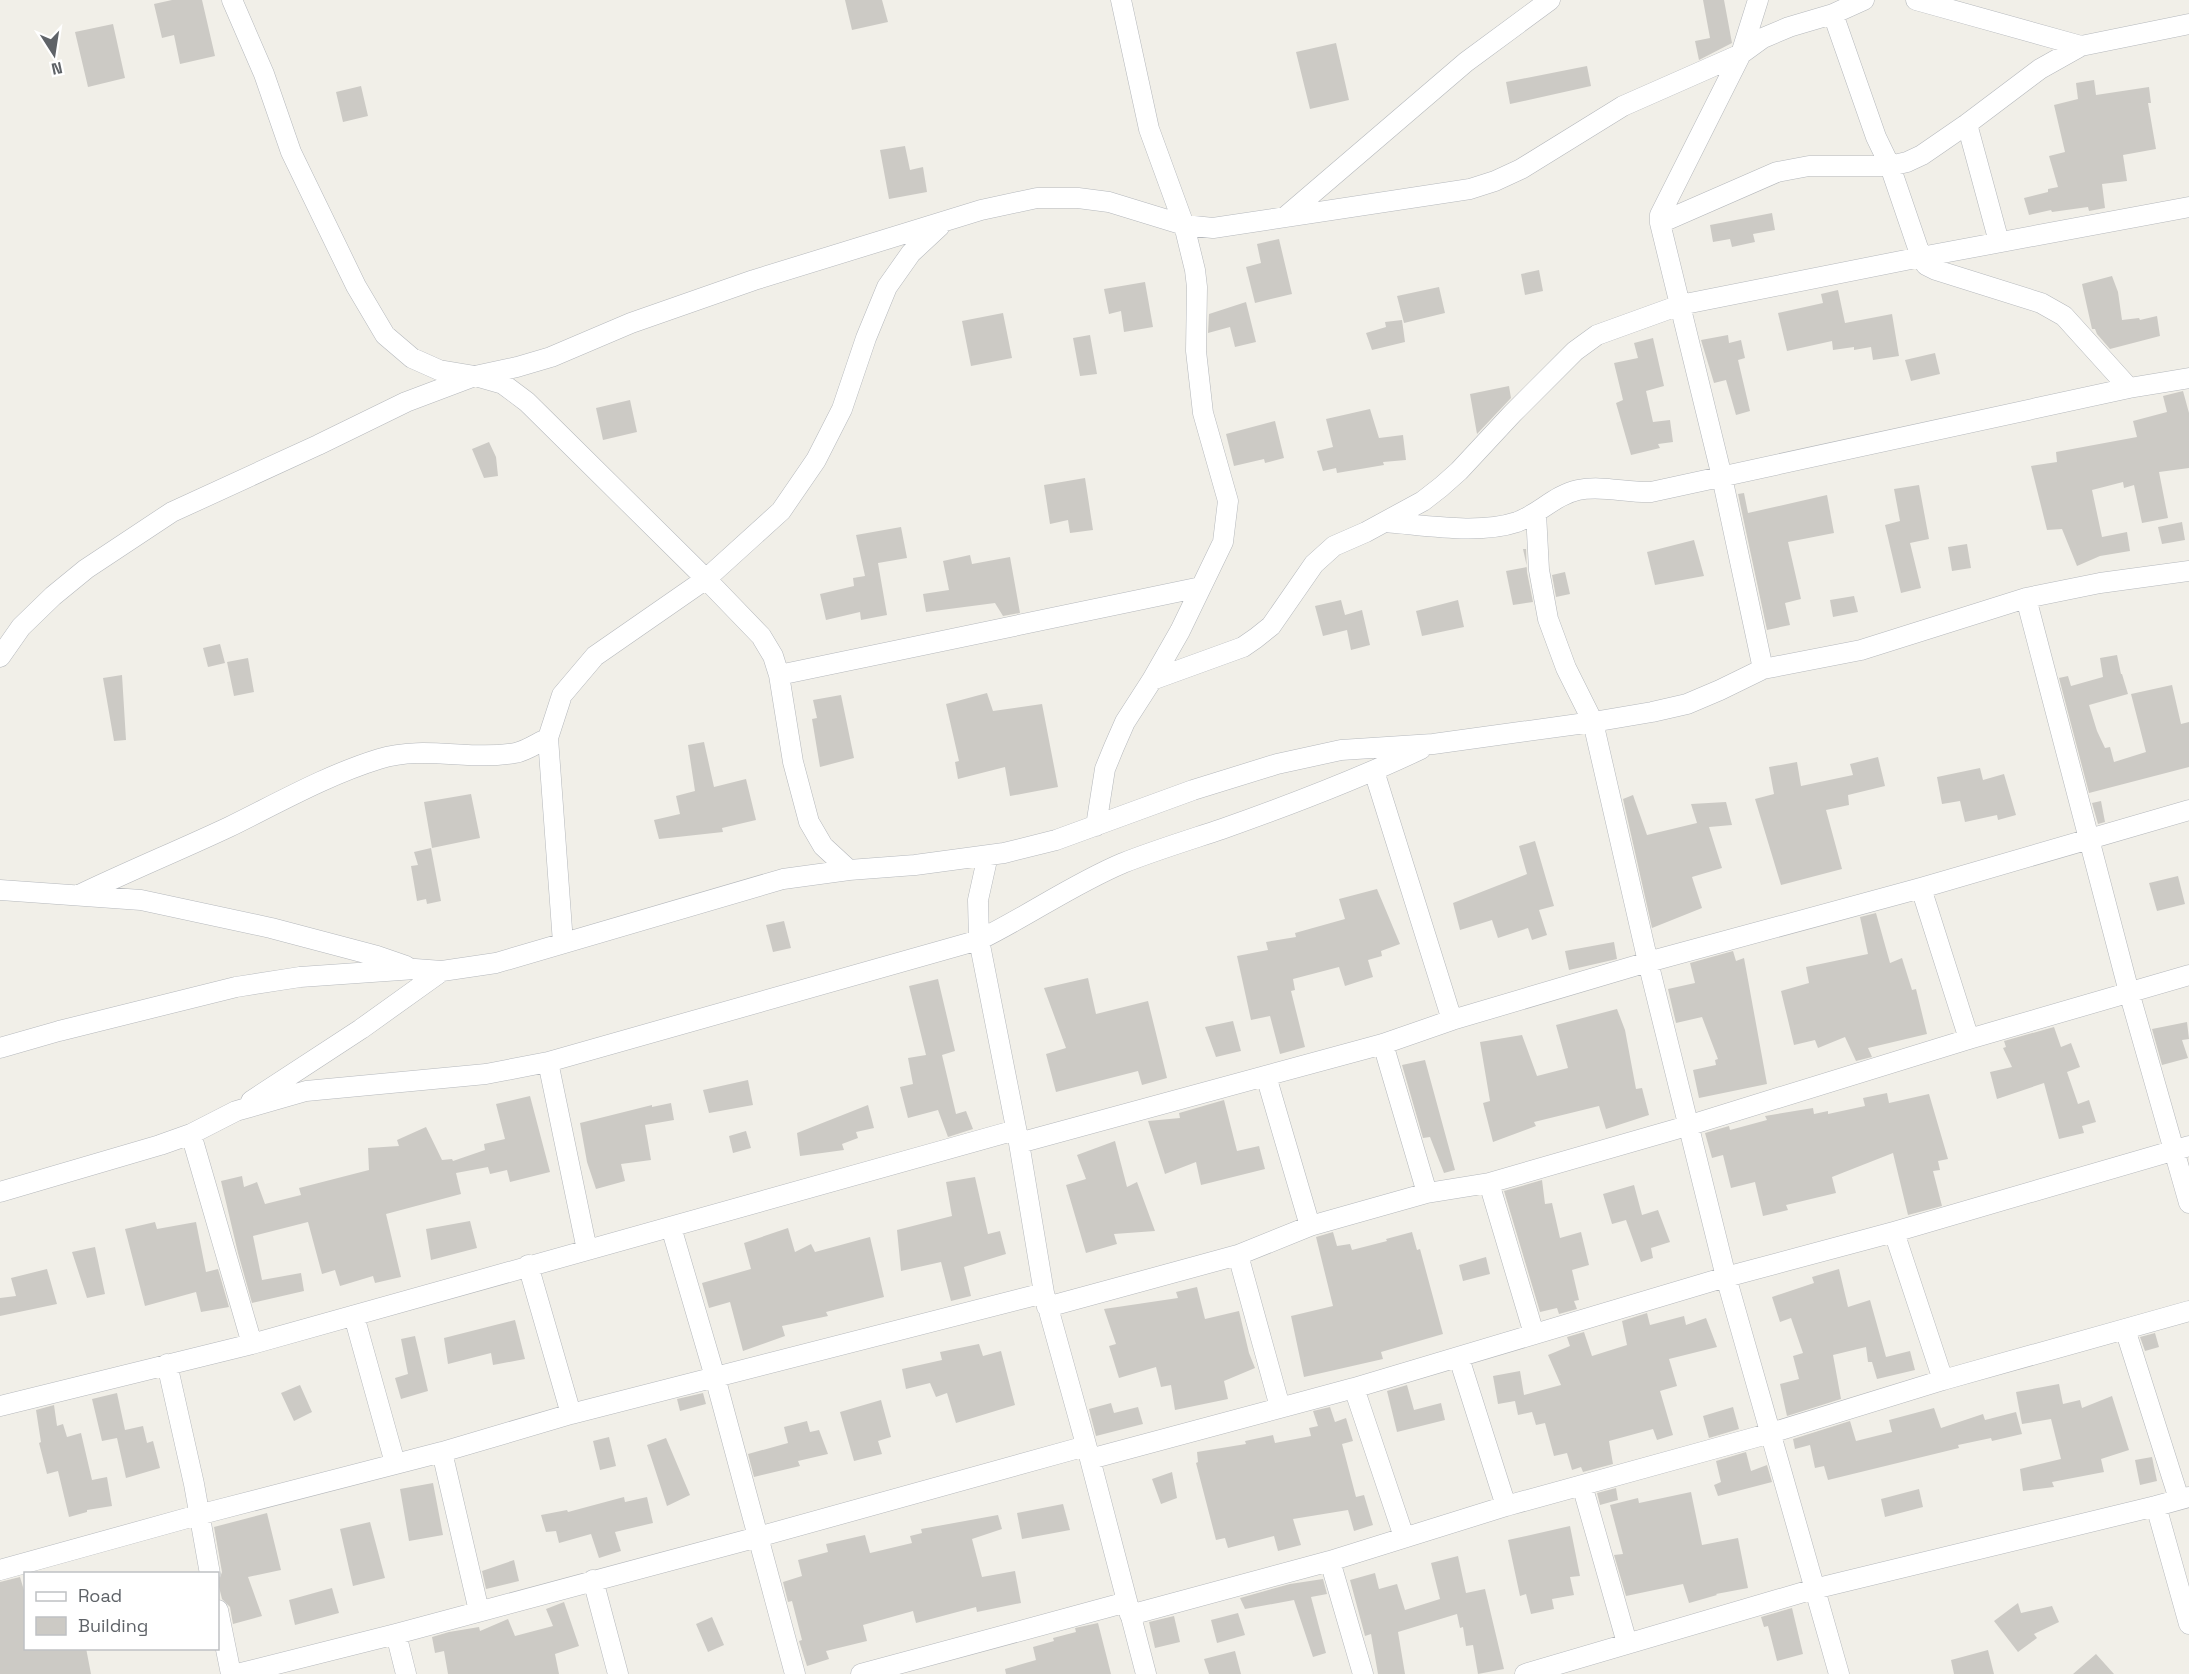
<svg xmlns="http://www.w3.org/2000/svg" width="2189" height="1674" font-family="'Space Grotesk',sans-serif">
<rect width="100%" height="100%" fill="#f1efe8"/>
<path fill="#cccac5" d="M172,0H202L215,56L180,64L174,35L162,38L154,4Z
M845,0H882L888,22L852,30Z
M1703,0H1724L1732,43L1699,60L1695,41L1710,38Z
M113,24L125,78L88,87L75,32Z
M1336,43L1349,100L1310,109L1296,52Z
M1587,66L1591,86L1510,104L1506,82Z
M2094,80L2096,95L2149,87L2151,103H2148L2156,149L2123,155L2127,181L2102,184L2105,208L2089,211L2088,207L2052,212L2051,210L2029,215L2024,198L2048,192V189L2058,187L2049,156L2065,152L2054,105L2078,99L2076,83Z
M361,86L368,116L343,122L336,92Z
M905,146L910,170L923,167L927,192L889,199L880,150Z
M1772,213L1775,230L1753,234L1755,242L1732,247L1730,239L1713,242L1710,225Z
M1279,239L1292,294L1255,303L1246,267L1261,263L1257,244Z
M1539,270L1543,291L1525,295L1521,274Z
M2112,276L2118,292L2122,320L2139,318L2140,320L2157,316L2160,336L2110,349L2097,334L2095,329H2092L2082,284Z
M1145,282L1153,327L1124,332L1121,311L1109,314L1104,289Z
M1439,287L1445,313L1404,323L1397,296Z
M1838,290L1845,323L1892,314L1899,356L1873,360L1871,347L1854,350V347L1833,350L1832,341L1787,351L1778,313L1823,303L1821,294Z
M1246,302L1256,342L1235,347L1230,327L1208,333L1209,314Z
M1003,313L1012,358L971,366L962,321Z
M1402,320L1405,342L1372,350L1366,333L1386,327L1385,322Z
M1090,335L1097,374L1080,376L1073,338Z
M1728,335L1729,343L1741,340L1745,358L1738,360L1750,411L1736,415L1726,380L1714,383L1701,340Z
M1653,338L1664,386L1646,391L1653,422L1670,420L1673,442L1658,444L1660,448L1631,455L1616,403L1623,400L1614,363L1638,358L1634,343Z
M1935,353L1940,374L1911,381L1905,360Z
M1509,386L1511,398L1477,434L1470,394Z
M2183,391L2189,413V468L2159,472L2168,518L2142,523L2134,485L2124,488L2123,482L2092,490L2102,537L2127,532L2130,551L2100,556L2077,566L2062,529L2047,530L2031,466L2057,462L2056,452L2137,437L2133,421L2167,412L2163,396Z
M630,400L637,432L603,440L596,408Z
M1370,409L1379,438L1403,435L1406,460L1383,462L1384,465L1337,473L1336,468L1323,471L1317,451L1333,447L1326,419Z
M1275,421L1284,458L1265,463L1264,459L1234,466L1226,434Z
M489,442L496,457L498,476L484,478L472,449Z
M1085,478L1093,530L1070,533L1068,520L1050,524L1044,485Z
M1919,485L1929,539L1910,543L1921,588L1901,593L1885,525L1900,521L1894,489Z
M1744,493L1748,513L1827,495L1834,533L1788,542L1801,599L1785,603L1790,625L1767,630L1738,494Z
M2182,522L2185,540L2162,544L2158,527Z
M901,527L907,558L878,563L887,615L861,620L860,612L826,620L820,594L854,586L853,578L865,576L856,535Z
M1694,540L1704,576L1655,585L1647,552Z
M1967,544L1971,568L1952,571L1948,547Z
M1523,549H1526L1527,572L1533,602L1513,605L1506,571L1527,567Z
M970,555L972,564L1010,557L1020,613L1003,616L995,603L926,612L923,594L949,590L943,561Z
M1565,572L1570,594L1556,597L1552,575Z
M1854,596L1858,612L1833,617L1830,600Z
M1341,600L1345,615L1362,610L1370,645L1351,650L1347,630L1323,636L1315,606Z
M1458,600L1464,627L1422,636L1416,611Z
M220,644L225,663L208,667L203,648Z
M2117,655L2121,674H2122L2128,694L2089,705L2097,731L2105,748L2110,747L2114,762L2146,752L2131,694L2172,685L2181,724L2189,722V767L2089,793L2059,678L2068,676L2071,686L2103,677L2100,658Z
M248,658L254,692L234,696L227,662Z
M122,675L126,740L114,741L103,678Z
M987,693L993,711L1042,704L1058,787L1010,796L1005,767L958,779L955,762L959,761L946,704Z
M841,695L854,758L820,767L812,719L817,718L813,700Z
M704,742L714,787L746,779L756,820L722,828L723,832L659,839L654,820L680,814L676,796L695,791L688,745Z
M1878,757L1885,786L1848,795L1849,805L1826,810L1842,869L1781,885L1755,799L1774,794L1769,767L1797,762L1801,786L1853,775L1850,764Z
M1980,768L1983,780L2004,774L2016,815L1998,820L1997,815L1965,822L1960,801L1942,804L1937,777Z
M471,794L480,838L432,848L424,802Z
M1633,795L1647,835L1697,823L1691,804L1726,802L1732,825L1709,827L1722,868L1692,877L1702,908L1652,928L1623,799Z
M2101,801L2105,822L2098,824L2092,803Z
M1535,841L1554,906L1539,910L1547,935L1532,940L1528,928L1498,938L1492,920L1460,930L1453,903L1527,874L1519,846Z
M431,848L441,901L427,904L426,899L417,901L411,866L418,865L414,852Z
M2178,876L2185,904L2157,911L2149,883Z
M1377,889L1400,944L1381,951L1382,956L1368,960L1373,977L1345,986L1339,967L1293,979L1295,990L1291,991L1305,1047L1280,1054L1270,1016L1251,1020L1237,956L1268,950L1266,942L1296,937L1295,933L1345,919L1339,899Z
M1876,913L1890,963L1902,958L1912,990L1916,989L1927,1034L1868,1048L1872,1057L1856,1061L1845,1037L1818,1048L1815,1040L1794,1045L1781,991L1809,983L1806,967L1868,954L1860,917Z
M784,921L791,948L773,952L766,925Z
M1614,942L1617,959L1569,970L1565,951Z
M1733,951L1736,961L1744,958L1767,1084L1699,1098L1693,1070L1716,1065L1715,1060L1718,1059L1702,1017L1676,1023L1668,989L1695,983L1690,963Z
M1088,978L1096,1014L1148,1001L1167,1078L1142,1085L1138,1071L1056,1092L1046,1054L1066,1048L1044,988Z
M938,979L955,1051L942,1055L956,1114L966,1111L973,1129L948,1137L938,1110L908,1118L900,1087L913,1084L908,1058L926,1055L909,986Z
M1617,1009L1625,1030L1636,1089L1642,1088L1649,1115L1606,1129L1599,1106L1534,1122L1536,1126L1493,1142L1483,1103L1490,1101L1480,1042L1522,1035L1537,1076L1568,1068L1556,1025Z
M1233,1021L1241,1051L1216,1057L1205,1027Z
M2187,1022L2189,1039L2182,1040L2188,1058L2162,1065L2152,1029Z
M2054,1027L2061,1047L2071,1043L2080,1067L2067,1072L2078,1104L2089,1100L2096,1122L2082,1126L2084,1133L2059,1139L2044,1083L1997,1099L1990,1072L2012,1067L2003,1048L2006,1047L2004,1041Z
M1425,1060L1455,1170L1444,1173L1430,1137L1423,1138L1402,1065Z
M748,1080L753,1105L709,1113L703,1090Z
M1887,1093L1889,1103L1929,1094L1948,1159L1938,1161L1940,1170L1933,1171L1942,1206L1908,1215L1893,1153L1832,1177L1836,1193L1786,1205L1788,1210L1763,1216L1755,1182L1731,1188L1723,1155L1712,1158L1705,1133L1729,1126L1730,1130L1767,1120L1765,1116L1813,1108L1814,1114L1828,1111V1114L1865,1106L1863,1098Z
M530,1096L550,1172L510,1182L507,1170L490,1174L488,1167L456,1173L461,1194L386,1214L401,1277L375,1283L373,1276L340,1286L335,1270L322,1274L308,1222L253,1236L262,1280L301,1273L304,1291L252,1303L238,1253L221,1181L242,1176L244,1187L257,1182L265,1204L301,1195L299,1188L369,1170L368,1148L399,1146L397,1140L426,1127L442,1160L452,1159L453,1161L485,1150L484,1144L505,1139L496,1104Z
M1224,1100L1237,1151L1259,1146L1265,1169L1201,1185L1196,1162L1165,1174L1148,1121L1180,1118L1179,1113Z
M671,1103L674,1120L645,1125L651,1160L621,1164L625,1181L596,1189L587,1162L580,1123L652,1105V1107Z
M868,1105L874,1128L856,1132L858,1138L842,1144L844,1150L800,1156L797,1133Z
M746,1131L751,1148L733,1153L729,1136Z
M1115,1141L1127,1187L1137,1182L1155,1231L1114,1234L1117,1244L1086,1253L1066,1185L1086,1179L1077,1155Z
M975,1177L988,1234L1000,1231L1006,1254L964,1267L971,1296L951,1301L941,1262L901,1271L897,1230L952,1216L946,1182Z
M1542,1180L1545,1204L1552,1203L1560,1238L1581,1232L1589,1265L1572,1270L1579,1300L1574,1301L1577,1309L1559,1314L1557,1308L1540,1312L1504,1191Z
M1634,1185L1642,1215L1658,1210L1670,1242L1651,1248L1653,1258L1641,1262L1626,1220L1612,1224L1603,1194Z
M470,1221L477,1248L431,1260L426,1229Z
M155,1222L157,1229L196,1222L206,1272L218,1269L229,1307L201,1312L196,1292L145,1306L125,1229Z
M788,1228L795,1252L811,1244L815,1252L870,1237L884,1297L826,1312L828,1316L782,1326L785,1336L743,1351L730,1302L709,1308L702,1283L751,1269L744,1243Z
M1333,1232L1337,1246L1350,1244L1352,1250L1387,1241L1386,1239L1412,1232L1417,1250L1420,1249L1443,1334L1381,1352L1383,1359L1304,1377L1291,1316L1333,1306L1316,1237Z
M95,1247L105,1294L87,1298L72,1252Z
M1486,1257L1490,1274L1463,1281L1459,1265Z
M47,1269L57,1304L0,1316V1298L16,1296L11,1278Z
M1839,1269L1848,1307L1870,1300L1886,1357L1910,1351L1915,1370L1877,1379L1872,1362H1868L1866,1347L1833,1355L1841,1399L1787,1416L1780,1384L1799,1379L1793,1356L1803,1353L1791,1318L1780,1322L1772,1297L1814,1283L1812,1277Z
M1197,1287L1205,1319L1239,1311L1249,1353L1255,1368L1224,1381L1228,1399L1175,1410L1171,1385L1161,1387L1156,1367L1119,1378L1109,1346L1116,1344L1104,1309L1178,1298L1176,1292Z
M1647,1313L1650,1325L1684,1316L1686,1325L1706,1318L1717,1347L1669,1359L1677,1386L1660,1391L1673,1435L1657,1440L1653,1429L1609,1441L1613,1464L1583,1472L1581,1467L1572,1470L1567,1453L1554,1456L1545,1423L1536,1425L1532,1412L1518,1415L1515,1401L1498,1404L1493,1376L1520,1371L1524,1395L1561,1385L1548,1355L1570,1346L1567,1337L1584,1332L1592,1356L1627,1345L1622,1321Z
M515,1320L525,1359L493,1365L491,1353L448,1364L444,1338Z
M2155,1333L2159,1347L2145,1351L2140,1337Z
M415,1336L428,1391L401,1399L395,1378L408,1374L401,1339Z
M979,1344L983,1356L1001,1351L1015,1405L956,1423L947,1393L936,1397L930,1383L906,1389L902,1369L942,1360L940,1352Z
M2059,1384L2063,1404L2080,1400L2082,1408L2112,1396L2129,1450L2101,1459L2104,1472L2052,1482L2054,1487L2023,1491L2020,1469L2061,1459L2051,1419L2022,1424L2016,1392Z
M300,1385L312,1412L294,1421L281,1393Z
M1407,1385L1414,1410L1441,1403L1445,1420L1397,1432L1387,1391Z
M117,1393L125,1430L143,1426L147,1443L153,1441L160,1468L126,1478L117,1438L102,1441L92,1399Z
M703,1393L706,1404L680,1411L677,1399Z
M881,1400L891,1437L878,1441L882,1454L854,1461L840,1412Z
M1111,1403L1114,1413L1138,1407L1143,1424L1096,1436L1089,1409Z
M54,1405L57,1426L63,1424L67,1437L81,1433L92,1480L107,1477L112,1506L87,1510V1512L69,1517L58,1471L47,1474L39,1443L41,1442L36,1410Z
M1330,1407L1335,1422L1346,1418L1353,1441L1342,1444L1356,1497L1364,1495L1373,1525L1354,1531L1348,1510L1293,1519L1301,1545L1278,1551L1274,1536L1228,1548L1225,1538L1216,1540L1196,1463L1198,1462L1197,1452L1246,1444L1245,1441L1273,1435L1275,1443L1311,1436L1309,1428L1318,1426L1313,1411Z
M1733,1407L1739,1429L1709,1438L1703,1416Z
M1934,1408L1941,1428L1983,1414L1985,1420L2016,1412L2022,1434L1992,1441L1991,1438L1958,1445L1959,1448L1828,1480L1824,1466L1815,1468L1810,1445L1795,1449L1793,1439L1850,1421L1856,1441L1892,1432L1889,1420Z
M807,1421L810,1432L819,1430L828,1454L798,1461L800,1466L754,1477L748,1454L788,1443L784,1427Z
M609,1437L616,1466L600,1470L593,1441Z
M666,1438L690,1495L667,1506L647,1445Z
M1746,1452L1751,1471L1767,1465L1772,1482L1718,1496L1714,1485L1721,1482L1716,1461Z
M2152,1457L2157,1481L2140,1485L2135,1460Z
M1172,1472L1177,1498L1161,1504L1152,1479Z
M433,1483L443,1535L409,1541L400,1489Z
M1616,1488L1618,1500L1600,1505L1597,1493Z
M1919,1489L1923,1507L1885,1517L1881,1499Z
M1691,1492L1702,1545L1738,1538L1748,1588L1716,1594L1717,1595L1689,1603L1683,1584L1626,1596L1614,1555L1623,1554L1610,1505L1638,1498L1639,1503Z
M624,1497L625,1502L647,1497L653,1523L615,1532L621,1551L599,1558L591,1534L559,1543L556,1531L546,1532L541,1515L567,1510L568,1512Z
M1063,1504L1070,1530L1022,1539L1017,1513Z
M267,1513L281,1570L248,1577L262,1616L233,1624L230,1607L222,1599L218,1583L222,1572L214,1527Z
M998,1515L1002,1529L972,1539L982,1577L1015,1571L1021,1603L977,1612L976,1607L916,1623L913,1611L863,1625L867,1641L826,1651L829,1659L807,1666L799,1641L802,1640L792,1601L788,1602L783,1582L802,1576L798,1560L828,1552L826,1544L865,1535L870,1553L912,1543L910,1536L922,1533L921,1529Z
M370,1522L385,1578L353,1586L340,1529Z
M1570,1526L1580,1576L1570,1577L1574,1595L1552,1599L1554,1609L1531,1614L1526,1594L1520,1596L1508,1540Z
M1458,1556L1466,1593L1485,1589L1504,1669L1478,1674L1473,1645L1466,1646L1463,1627L1460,1628L1457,1614L1398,1632L1405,1674H1378L1371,1634L1365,1636L1350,1580L1375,1573L1379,1589L1397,1584L1405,1610L1440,1599L1431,1563Z
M514,1560L519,1581L486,1589L482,1571Z
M20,1577L26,1597V1648H86L91,1674H0V1582Z
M1323,1579L1327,1594L1311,1597L1326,1653L1313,1657L1294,1600L1245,1609L1240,1598L1290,1584Z
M332,1588L339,1613L295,1625L289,1600Z
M564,1602L579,1646L555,1654L559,1674H448L444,1651L435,1653L432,1637L449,1632L479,1627L480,1631L508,1619L515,1636L553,1626L546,1609Z
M2018,1603L2021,1613L2052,1606L2059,1622L2034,1634L2037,1638L2018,1652L1994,1621Z
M1792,1608L1803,1654L1777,1661L1768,1626L1764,1627L1761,1617Z
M1238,1613L1245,1635L1217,1643L1211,1620Z
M1174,1616L1180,1642L1155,1648L1149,1622Z
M712,1617L724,1645L708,1652L696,1624Z
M1098,1623L1111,1674H1006L1005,1669L1036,1660L1033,1647L1054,1641L1053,1638L1076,1632L1075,1628Z
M1988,1650L1994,1674H1954L1951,1660Z
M1235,1651L1241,1674H1209L1204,1659Z
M2096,1654L2114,1674H2073Z"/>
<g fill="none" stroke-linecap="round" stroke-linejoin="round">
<defs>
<path id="street" d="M232,0L264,74L291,152L356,286L385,335L412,358L439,370L475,376L503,384L527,402L706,579L761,636L773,656L779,675L793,762L809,822L823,846L849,870
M1758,0L1741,54L1660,215V223L1722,477L1763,669
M1916,0L2081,46
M1833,14L1876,137L1890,166L1921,257L1926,265L1936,270L2041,303L2064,316L2129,388
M1967,124L1999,242
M1285,217L1466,62L1550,0
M1660,223L1777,172L1809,166H1890L1907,162L1922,155L1967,124L2040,69L2081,46L2189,24
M1536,513L1539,570L1548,619L1566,668L1593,722L1648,962L1726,1277L1839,1674
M1385,522C1425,525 1478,535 1517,522C1539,514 1555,495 1578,490C1602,485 1627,493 1651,492L2129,388L2189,378
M2026,598L2129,992L2189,1203
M0,657L21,627L53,596L86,569L172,512L318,445L406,402L475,376L517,367L551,357L631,323L754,280L981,210L1037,198H1078L1109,202L1184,225L1213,228L1470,189L1495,181L1521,169L1623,106L1741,54L1763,38L1789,27L1833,14L1864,0
M779,675L1201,587
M1152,680L1243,647L1256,638L1271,626L1314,564L1334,546L1366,532L1423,501L1441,487L1459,471L1512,414L1575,351L1597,335L1680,305L1921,257L2189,207
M1374,771L1452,1020
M1096,826L1105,769L1114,747L1125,722L1152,680L1180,631L1223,542L1228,501L1203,413L1196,351L1197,287L1195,270L1184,225L1149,129L1121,0
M988,855L978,900L979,940L1019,1143L1044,1293L1090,1459L1146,1674
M1921,888L1969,1039
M0,890L141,900L271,928L377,956L406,966
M79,895C129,871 180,850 229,827C278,803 327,775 379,759C424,745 469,761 515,753C526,751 537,743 548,738
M563,943L548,738L562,695L595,656L706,579L781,511L816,460L842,409L866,338L887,287L911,253L940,226
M1383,1044L1427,1193
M0,1048L59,1031L236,987L300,977L415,969L442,971L496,963L783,879L849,870L915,865L1004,853L1056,840L1193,790L1277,764L1341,750L1433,744L1593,722L1652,712L1687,704L1720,690L1763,669L1861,650L2026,598L2100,583L2189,571
M548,1062L587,1250
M1266,1076L1310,1226
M251,1101L361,1029L442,971
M191,1134L252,1344
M1019,1143L1383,1044L1452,1020L1648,962L1921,888L2189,810
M1489,1183L1534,1334
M0,1192L160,1145L191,1134L236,1111L306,1091L486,1074L548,1062L979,940C1028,916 1073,884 1123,863C1156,850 1189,840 1222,829C1290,805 1356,780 1421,749
M671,1227L715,1377L795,1674
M1894,1232L1943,1380
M1238,1255L1280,1407
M528,1265L571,1414
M1047,1307L1238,1255L1310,1226L1427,1193L1489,1183L1687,1126L1969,1039L2189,975
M354,1316L395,1463
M2125,1329L2179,1499
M1459,1358L1506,1506
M167,1364L194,1484L210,1574
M1354,1388L1404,1537
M0,1406L252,1344L1016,1130
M442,1452L479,1611
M1090,1459L1354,1388L1726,1277L1894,1232L2189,1146
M1582,1485L1627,1643
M2156,1506L2189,1624
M1330,1561L1363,1674
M0,1570L198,1515L442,1452L571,1414L1044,1293
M593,1580L618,1674
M218,1610L231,1674
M1130,1615L1330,1561L1506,1506L1771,1433L1943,1380L2189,1311
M396,1634L406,1674
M237,1674L396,1634L758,1537L1086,1446
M861,1674L1127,1602
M1525,1674L1814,1589L2156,1506L2189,1497"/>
</defs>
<use href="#street" stroke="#b5b8bc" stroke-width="21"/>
<use href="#street" stroke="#fff" stroke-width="20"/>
</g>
<rect x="24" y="1572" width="195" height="78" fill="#ffffff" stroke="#bfc1c3" stroke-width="1.5"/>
<rect x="36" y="1592" width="30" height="9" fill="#ffffff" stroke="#bfc1c3" stroke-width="1.5"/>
<text x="78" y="1602" font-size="18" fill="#5f6368">Road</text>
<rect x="36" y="1617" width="30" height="18" fill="#cccac5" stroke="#bfc1c3" stroke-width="1.5"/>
<text x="78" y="1632" font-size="18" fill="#5f6368">Building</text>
<g transform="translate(54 54) rotate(168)" stroke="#ffffff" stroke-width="4.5" paint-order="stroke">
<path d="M0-4.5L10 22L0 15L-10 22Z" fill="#5f6368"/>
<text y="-9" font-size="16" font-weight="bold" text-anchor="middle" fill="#5f6368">N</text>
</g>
</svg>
